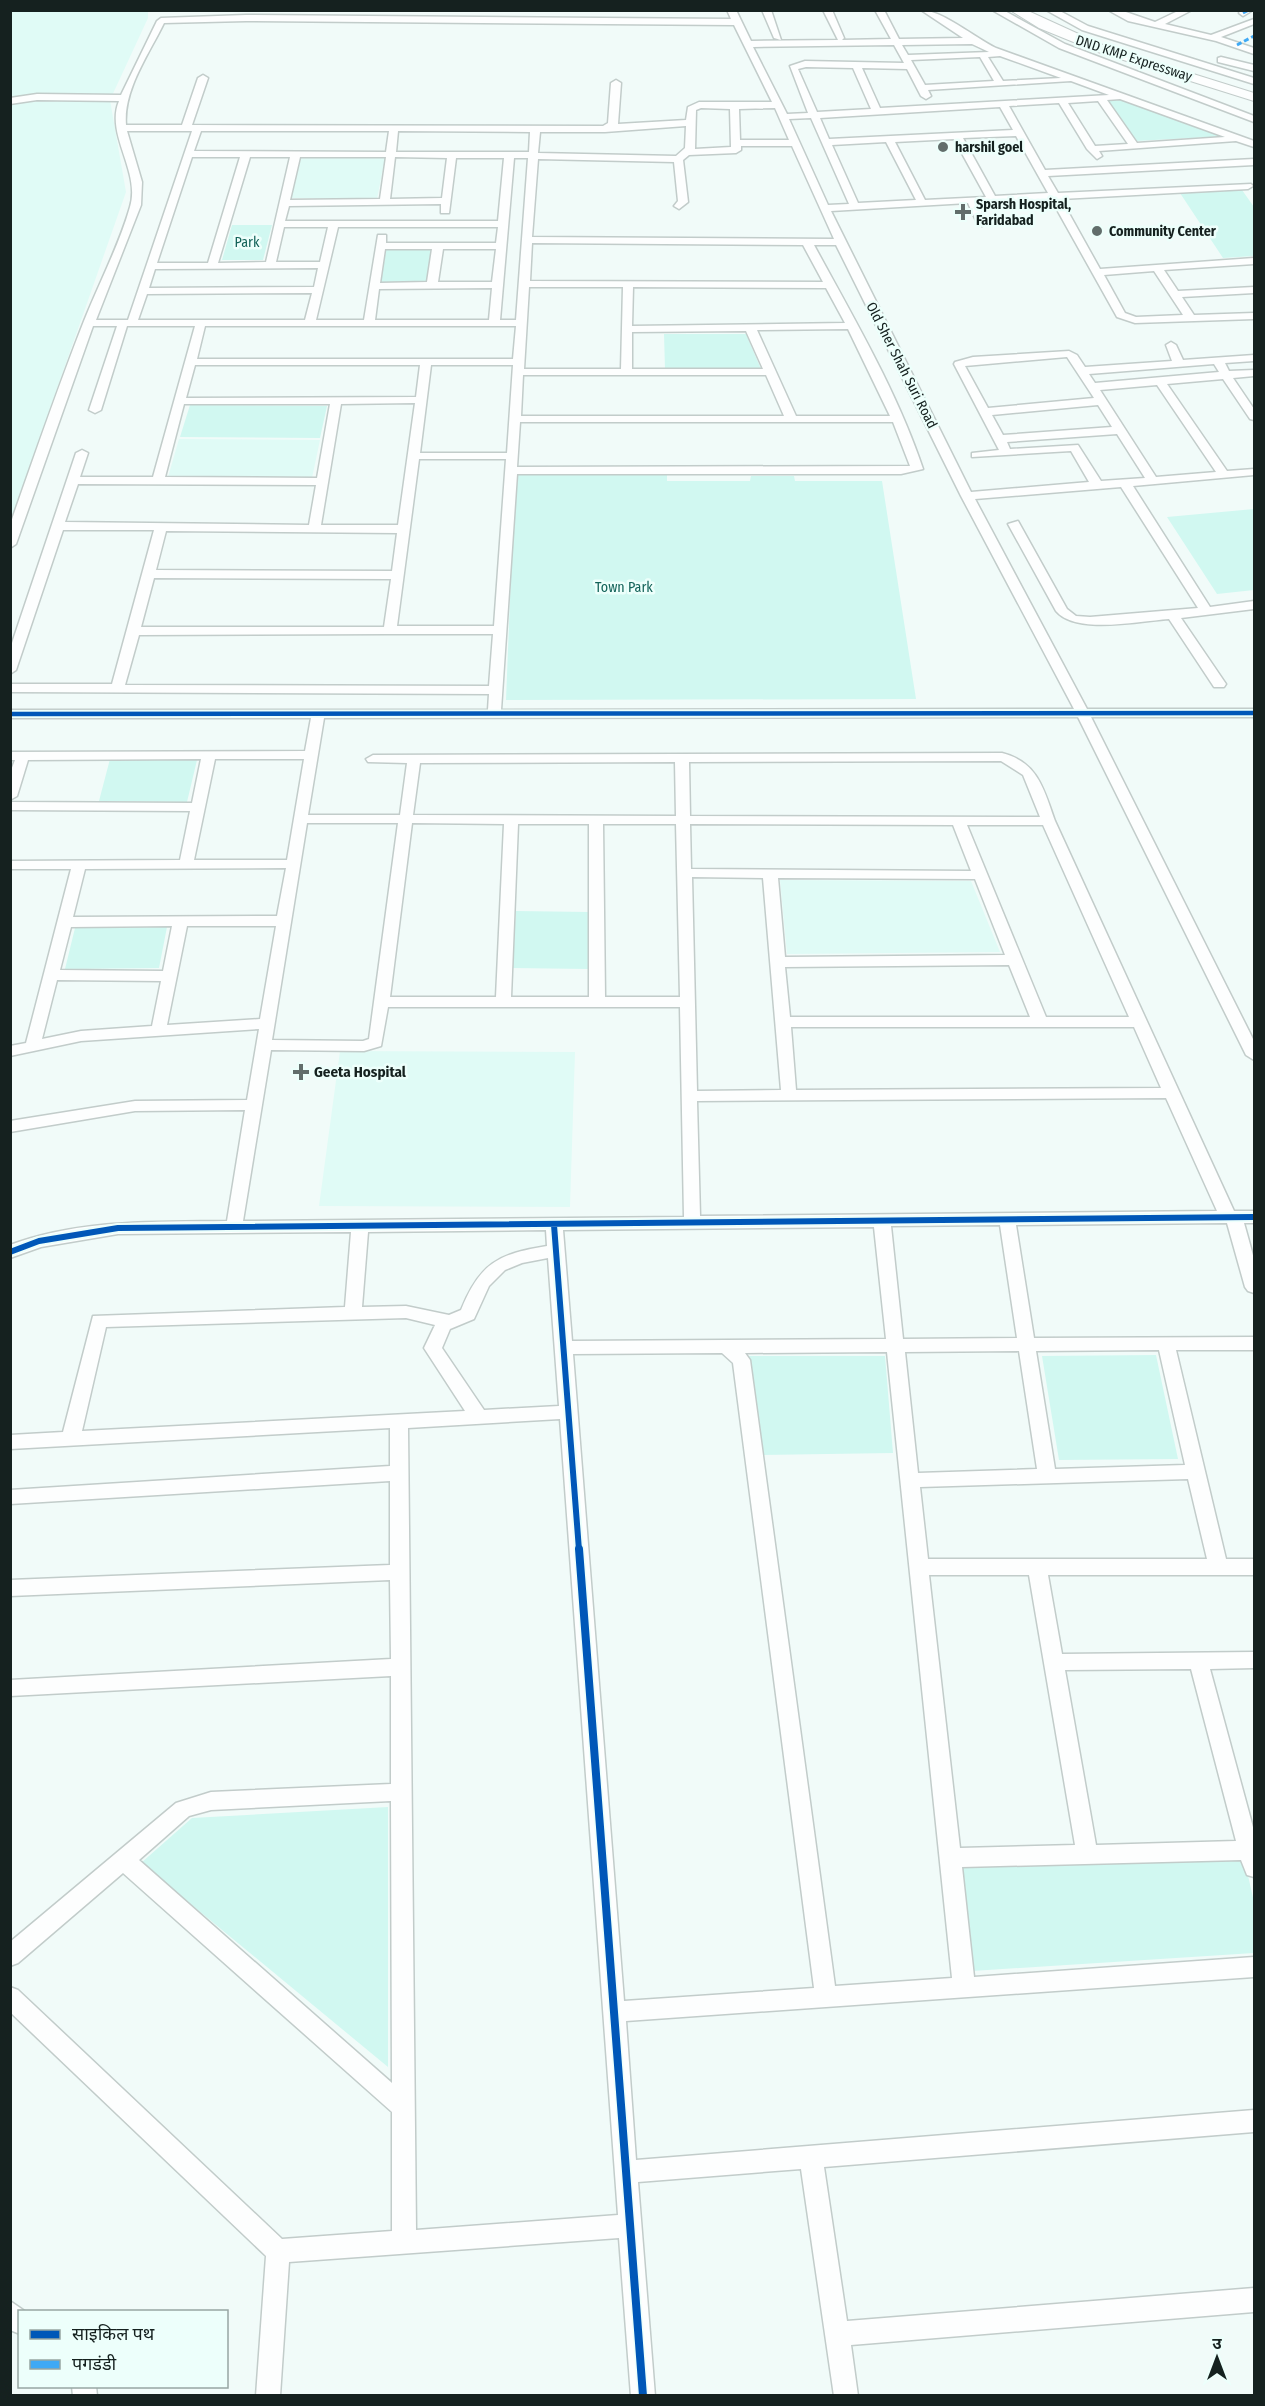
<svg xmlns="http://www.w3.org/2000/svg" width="1265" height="2406" font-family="'Fira Sans Condensed','Noto Sans Devanagari',sans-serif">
<rect width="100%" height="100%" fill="#f1fbf9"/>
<path fill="#e0fbf6" d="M11,11H148V18L110,100L126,192L11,520Z
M301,158H385L377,199L291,198Z
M179,439L320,440L312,478L168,477Z
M780,880L971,881L1000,952L787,954Z
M340,1051L575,1052L570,1207L319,1206Z"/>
<path fill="#d1f8f1" d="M1125,98L1228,136L1136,141L1106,99Z
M1242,190L1254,207V256L1223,258L1180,193Z
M232,225H272L263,260H222Z
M433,249L429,283H381L386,250Z
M664,334H746L761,369H665Z
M190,405L327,406L320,438L180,437Z
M515,472L667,473V481H750L751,476H794L795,481H882L916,699L506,700Z
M1254,509V590L1217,594L1167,517Z
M110,759L197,760L187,802L99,801Z
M516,911L589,912L588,969L512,968Z
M167,927L159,968L65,969L75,928Z
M1156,1355L1178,1459L1059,1460L1042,1356Z
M740,1356H885L893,1453L757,1455Z
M388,1807V2067L141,1863L192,1818Z
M1244,1858L1254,1902V1953L972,1971L960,1867Z"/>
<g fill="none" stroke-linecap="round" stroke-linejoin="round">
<defs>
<path id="minor" d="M727,10H736L751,41L838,40L823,10H832L844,38L842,40L891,39L875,10H884L899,39L963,38L921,10C942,10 975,38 996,48L1254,141V147L1236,141L1099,151L1102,156L1097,159L1087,149L1059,103L1009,106L1045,170L1254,159V165L1048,176L1058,193L1251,184L1253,186L1248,189L1061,199L1100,269L1254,258V264L1164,270L1178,291L1254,287V293L1182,297L1194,315L1254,313V319L1135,323L1117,317L1051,199L977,203L987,223L982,226L977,223L968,203L831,211L971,492L1089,482L1071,451L972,457V453L999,450L954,364L955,362L973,357L1069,351L1077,355L1085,367L1172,361L1166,345L1171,342L1176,345L1183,360L1254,355V361L1225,363L1229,371L1254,370V376L1233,378L1254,409V420L1250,419L1223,379L1167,384L1227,471L1254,469V475L1133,486L1210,607L1254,601V609L1181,618L1226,684L1224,687H1214L1169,619C1140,621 1076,635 1056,611L1008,524L1018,521L1067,609L1076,616L1090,617L1198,608L1121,487L975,499L1087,709H1254V717H1091L1254,1041V1060L1246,1055L1078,717L324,718L308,815H400L407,763L368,762L366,759L373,755L1002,753C1038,762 1044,790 1055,821L1234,1211H1254V1223H1244L1254,1259V1293L1248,1291L1245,1287L1227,1223L1016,1225L1034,1338L1254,1337V1350H1176L1226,1559H1254V1575H1048L1062,1654L1254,1652V1668L1210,1669L1254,1831V1877L1247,1875L1241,1860L962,1867L974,1977L1254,1957V1977L626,2021L636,2160L1254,2110V2132L824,2167L847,2321L1254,2288V2312L851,2345L858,2396H834L801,2169L638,2182L655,2396H631L619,2238L289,2262L280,2396H256L266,2256L10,2012V1987L18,1990L282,2239L392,2231V2112L123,1873L18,1963L10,1966V1942L176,1803L211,1792L391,1784V1676L10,1696V1680L391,1659L390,1580L10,1596V1580L390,1565V1481L10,1504V1490L390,1466V1428L10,1449V1435L63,1432L93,1316L345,1307L351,1232L118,1234L41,1247L10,1258V1245C80,1219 154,1222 227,1221L245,1110L135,1111L10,1132V1121L135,1101L247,1100L259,1029L81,1041L10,1056V1046L26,1043L71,869H10V861L180,860L190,811L10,810V802L192,803L201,759L28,760L17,796L10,800V773L15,760H10V752L305,751L311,718H10V710H488L489,694L10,692V684H112L154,530H63L16,670L10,674V649L76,453L82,450L88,453L80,477H153L195,326H127L101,410L95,413L89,410L117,326H93L16,544L10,548V525C34,457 58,387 84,321C99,283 119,246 130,207C141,171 105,135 119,101L37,100L10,104V98L37,94L121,95L157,21L161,18L246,15L731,19ZM246,21L734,25L772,102H699L688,107L686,120L618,124L621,83L616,80L611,83L608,123L603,126L192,125L208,78L203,75L198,78L182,125H126C123,90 149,54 164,23ZM972,44L989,52L908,55L902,45ZM894,45L904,63L805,61L790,66L808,113L787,114L753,47ZM1000,56L1061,78L1003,81L988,57ZM980,57L994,81L925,85L911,60ZM806,67L853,68L871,109L817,112L798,69ZM862,68L907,69L921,96L926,99L931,96L928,90L1071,81L1109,95L880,108ZM1120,99L1225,137L1137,143L1107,100ZM1098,101L1128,144L1095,146L1068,103ZM1000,107L1013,130L829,139L820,118ZM701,108L730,109L731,147L695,149L696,110ZM775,108L789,140H740L739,109ZM811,118L849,204L828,205L789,119ZM686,126L685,148L676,156L538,153L540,132H605ZM127,131H192L128,320H96L141,205L142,182ZM201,131H389L386,152L194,151ZM398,131L530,132L529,152H396ZM1016,136L1048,193L995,196L963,138ZM954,139L986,197L925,200L895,142ZM886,142L916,200L858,203L832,145ZM741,146H792L834,239L532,237L538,159L674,162L678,201L674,206L679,209L688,202L683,160L689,155L736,153L741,150ZM192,157H240L208,263H157ZM250,157H290L266,262L218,263ZM300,157H386L380,199L290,200ZM395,157L447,158L442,198L390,199ZM456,158H504L498,221H285L289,206L441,204V213H449ZM514,158H528L516,320H500ZM284,227H328L320,262H276ZM338,227H498L496,243H386V235H378L364,320H316ZM532,243L803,245L823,282L530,281ZM814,245H836L961,496L1074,709L501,710L517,474H901L923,469C897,391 853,317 814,245ZM385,249H432L427,282L380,283ZM443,249H496L492,282H438ZM318,268L314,287L149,288L155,269ZM1154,271L1183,315L1136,317L1125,313L1104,275ZM529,287H623L621,369H524ZM633,287L826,288L845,323L632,326ZM492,288L489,320H375L379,289ZM312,293L305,320H138L147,294ZM205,326H516L513,359H197ZM848,329L890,416H796L757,330ZM746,331L763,369H632V332ZM1067,357L1094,398L988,408L965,366ZM1214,364L1219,372L1095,383L1089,374ZM195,365H420L416,397L186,398ZM431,365H513L507,453H420ZM523,375H766L784,416H521ZM1157,385L1216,472L1156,477L1100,390ZM415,403L398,525H321L341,404ZM184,404H330L317,478L165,477ZM1098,405L1112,427L1003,435L992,415ZM520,422H893L910,466L517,467ZM1117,434L1145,478L1101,481L1078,445L1010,449L1007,442ZM419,459H506L494,626H397ZM78,484L316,485L309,525L65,522ZM166,531L397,533L392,571L156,570ZM154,578L391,579L384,627H141ZM387,634H493L489,686L125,685L139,635ZM215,759H304L287,860H194ZM1001,761L1023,775L1040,817L690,816L689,762ZM675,762L676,816L413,815L420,763ZM307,823H398L369,1039L363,1041L272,1040ZM412,823L504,824L496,997H390ZM518,824H589V997H511ZM603,824H676L680,997H605ZM690,824L953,825L971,871L691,869ZM967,825H1043L1129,1017H1046ZM286,868L277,916L73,917L85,869ZM692,877L763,878L781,1090L697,1091ZM778,878L975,879L1005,955L785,957ZM172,926L163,971L60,970L71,927ZM187,926H276L260,1019L167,1025ZM1009,965L1030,1017H790L785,967ZM57,980L161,981L152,1026L81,1031L42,1039ZM388,1007H680L684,1217L243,1221L271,1050L364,1051L381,1046ZM791,1027H1134L1161,1088L796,1090ZM1166,1098L1217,1211L700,1216L697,1101ZM1000,1225L1017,1338L903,1339L891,1226ZM874,1227L886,1339L572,1341L563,1230ZM546,1230L547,1246C498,1254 480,1263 461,1310L449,1315L406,1306L362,1307L368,1232ZM548,1258L559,1406L484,1410L442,1348L450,1329L474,1319L489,1286L505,1270L522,1263ZM406,1318L435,1325L424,1348L465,1411L82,1431L106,1327ZM1159,1350L1185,1465L1055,1469L1036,1351ZM1019,1351L1037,1469L918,1473L905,1352ZM887,1352L952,1978L835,1986L750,1360L745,1353ZM722,1353L733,1363L814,1988L624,2001L573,1354ZM560,1419L618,2215L416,2230L408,1428ZM1188,1479L1207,1559H928L920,1487ZM929,1575H1029L1075,1845L960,1848ZM1191,1669L1236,1841L1096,1845L1065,1670ZM391,1801L392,2083L139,1860L189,1816L211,1810Z
M762,10H771L781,40L774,38Z
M992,10H1003L1065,44L1254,116V122L1059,48Z
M1046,10H1058L1088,26L1254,78V84L1082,30Z
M1108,10H1120L1155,22L1180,10H1192L1165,24L1211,35L1254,19V24L1221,37L1254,48V54L1216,41L1128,21Z
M1241,10H1253L1243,16L1239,13Z
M1221,57L1254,65V71L1218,62V58Z
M10,2301L26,2312H20V2334L10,2330Z
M72,2386H96L97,2396H73Z"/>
<path id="highway" d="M1010,10H1026L1107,47L1254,93V101L1098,52L1039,28Z"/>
</defs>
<use href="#minor" stroke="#c2ccca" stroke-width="3"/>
<use href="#highway" stroke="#c2ccca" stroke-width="2"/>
<use href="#minor" fill="#fdfefe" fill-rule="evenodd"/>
<use href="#highway" fill="#fdfefe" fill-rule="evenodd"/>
<path stroke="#3fa9f5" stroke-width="3" stroke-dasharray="5 3" stroke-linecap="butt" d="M1243,13L1249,10
M1237,45L1254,36"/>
<defs>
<path id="cycleway-far2" d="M10,714L1254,713"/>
<path id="cycleway-far1" d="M554,1225L579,1550
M10,1252L39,1241L118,1228L1254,1217"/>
<path id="cycleway" d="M579,1549L643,2396"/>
</defs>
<use href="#cycleway-far2" stroke="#edfffb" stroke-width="8"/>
<use href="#cycleway-far1" stroke="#edfffb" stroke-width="10"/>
<use href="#cycleway" stroke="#edfffb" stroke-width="11"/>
<use href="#cycleway-far2" stroke="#0057b8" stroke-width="4.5"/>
<use href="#cycleway-far1" stroke="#0057b8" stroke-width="6"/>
<use href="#cycleway" stroke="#0057b8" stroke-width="8"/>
</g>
<g fill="#626d6b" stroke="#edfffb" stroke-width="2">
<circle cx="943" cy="147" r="6"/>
<path d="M960 203h6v6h6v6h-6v6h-6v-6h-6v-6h6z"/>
<circle cx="1097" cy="231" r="6"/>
<path d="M298 1063h6v6h6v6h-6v6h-6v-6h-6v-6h6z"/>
</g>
<g text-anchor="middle" stroke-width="5" stroke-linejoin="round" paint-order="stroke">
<g font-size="14" fill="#15211f" stroke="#edfffb">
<text transform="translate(1134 58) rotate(18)" y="5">DND KMP Expressway</text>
<text transform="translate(902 365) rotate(63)" y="5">Old Sher Shah Suri Road</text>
</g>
<g font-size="14" font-weight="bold" fill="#15211f" stroke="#edfffb" text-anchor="start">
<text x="955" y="152">harshil goel</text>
<text x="976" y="209">Sparsh Hospital,<tspan x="976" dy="16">Faridabad</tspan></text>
<text x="1109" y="236">Community Center</text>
</g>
<g font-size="14" fill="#136359" stroke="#edfffb">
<text x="247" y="247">Park</text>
<text x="624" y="592">Town Park</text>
</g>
<g font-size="15" font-weight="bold" fill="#15211f" stroke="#edfffb" text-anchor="start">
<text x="314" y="1077">Geeta Hospital</text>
</g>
</g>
<rect width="1265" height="2406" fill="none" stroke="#15211f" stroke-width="24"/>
<rect x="18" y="2310" width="210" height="78" fill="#edfffb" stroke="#97a6a3" stroke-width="1.5"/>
<rect x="30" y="2330" width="30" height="9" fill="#0057b8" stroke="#97a6a3" stroke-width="1.5"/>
<text x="72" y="2340" font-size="18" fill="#15211f">साइकिल पथ</text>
<rect x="30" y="2360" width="30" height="9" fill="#3fa9f5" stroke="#97a6a3" stroke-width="1.5"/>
<text x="72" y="2370" font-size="18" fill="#15211f">पगडंडी</text>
<g transform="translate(1217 2358)" stroke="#edfffb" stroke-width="4.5" paint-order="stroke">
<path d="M0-4.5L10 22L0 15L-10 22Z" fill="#15211f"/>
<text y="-9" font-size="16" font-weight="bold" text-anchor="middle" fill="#15211f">उ</text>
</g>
</svg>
